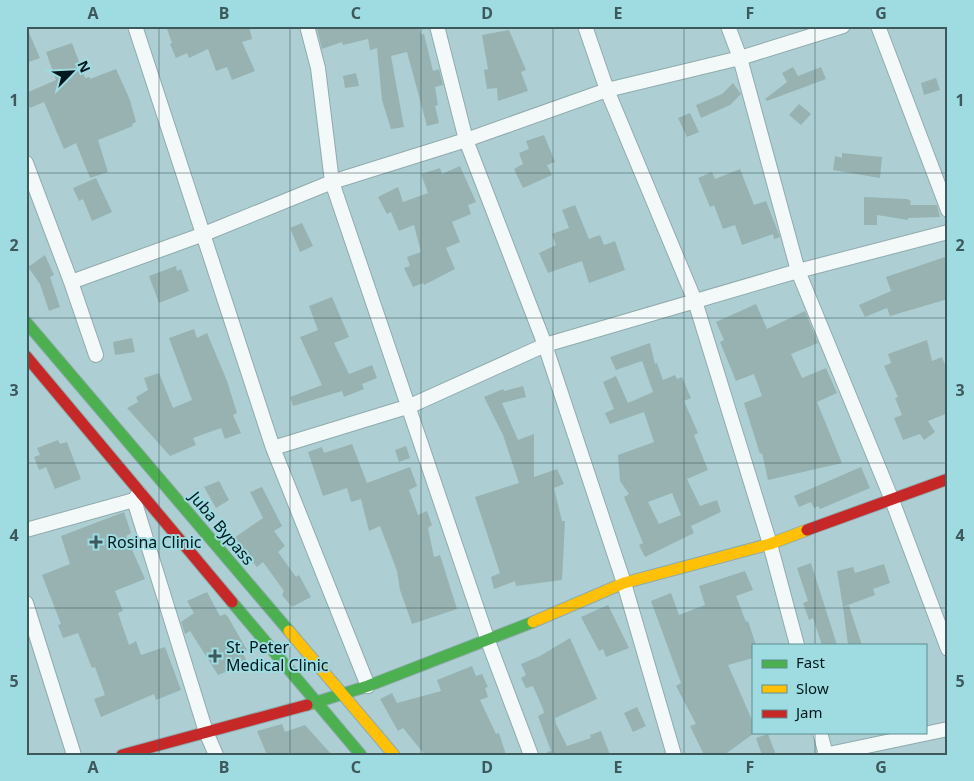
<svg xmlns="http://www.w3.org/2000/svg" width="974" height="781" font-family="'Noto Sans',sans-serif">
<rect width="100%" height="100%" fill="#adcfd3"/>
<path fill="#97b2b1" fill-rule="evenodd" d="M26,26L40,58L26,63Z
M166,26H249L252,39L242,42L255,71L232,80L227,67L216,71L208,49L189,58L187,53L176,58L170,44L172,43Z
M325,26H419L421,35L424,34L433,71L439,69L443,85L435,87L438,105L435,106L439,123L427,126L407,52L391,56L404,127L391,129L382,100L377,48L370,50L368,39L343,45L342,42L322,49L317,29Z
M509,30L526,70L521,72L528,91L498,101L497,88L487,89L484,70L488,69L482,35Z
M72,43L85,78L90,77V79L116,69L130,100L136,122L132,124L133,126L98,140L108,172L90,178L76,143L64,149L44,102L30,108L26,99V93L56,80L46,52Z
M793,67L798,76L821,67L826,79L767,101L765,99L787,82L782,73Z
M356,73L359,86L345,88L343,76Z
M936,78L940,90L924,95L921,83Z
M733,83L741,94L730,105L701,118L696,105L722,94Z
M799,104L811,114L801,125L789,115Z
M690,113L699,132L687,137L678,118Z
M544,135L555,162L547,165L552,175L523,188L514,169L523,164L519,153L529,149L526,141Z
M842,153L882,157L880,178L833,170L835,156L842,158Z
M460,166L476,202L468,205L471,214L452,222L460,242L446,248L455,269L424,285L423,283L413,287L404,268L410,266L407,257L421,252L414,225L399,231L391,212L387,214L378,197L398,187L403,202L428,193L421,174L440,168L442,174Z
M740,169L754,205L766,201L780,237L774,239L773,234L742,245L735,225L723,229L714,205L710,207L698,178L712,172L715,179Z
M96,178L112,212L92,221L83,199L79,201L73,188Z
M864,197L907,199L911,201L910,205H937L940,217L908,218V220L877,215V225H864Z
M575,205L589,239L600,235L604,245L615,241L625,270L589,283L582,261L548,273L539,253L556,245L552,234L569,228L562,210Z
M302,223L313,246L300,252L290,228Z
M45,255L54,275L50,277L60,307L49,311L40,284L28,267Z
M948,256V299L890,316L887,308L865,317L859,305L891,291L886,277Z
M176,266L177,271L181,269L189,291L159,303L149,276Z
M332,297L349,337L334,343L349,374L372,365L377,378L362,384L364,389L344,397L342,391L293,406L290,397L322,385L300,337L318,330L309,306Z
M756,304L767,329L805,311L818,343L791,354L802,378L826,368L837,393L817,402L842,463L768,480L762,453L760,454L744,403L762,396L754,374L736,381L720,342L724,340L716,322Z
M194,329L197,338L207,333L227,381L237,413L233,415L241,433L225,439L221,428L193,438L196,445L170,456L127,408L138,402L136,397L148,390L144,378L159,373L173,408L192,400L169,338Z
M132,338L135,352L115,355L113,342Z
M927,340L932,361L942,357L948,372V413L928,421L935,432L924,440L920,434L903,440L894,418L902,415L895,398L898,397L884,366L891,363L888,354Z
M650,343L655,364L657,363L663,380L675,375L677,379L682,377L691,398L684,401L698,433L694,435L708,470L687,479L700,506L717,500L721,512L691,526L694,533L645,557L639,545L643,543L624,497L629,494L620,481L618,455L654,442L644,412L610,424L605,413L614,409L603,382L616,376L628,403L653,392L642,361L616,370L610,357ZM672,493L681,515L659,524L648,502Z
M523,386L526,397L502,403L518,440L534,434V477L557,469L564,484L554,488L562,521H565L562,580L516,586L515,581L494,589L491,577L500,573L475,497L519,483L503,435L484,397L503,389L504,391Z
M58,440L60,444L67,442L81,479L55,489L46,467L39,470L34,457L40,455L37,448Z
M352,444L367,483L410,467L417,486L409,490L418,515L427,511L432,525L428,528L434,557L440,555L457,609L412,624L400,590L397,571L380,526L369,531L361,499L351,502L347,488L323,496L308,452L322,447L324,453Z
M406,446L410,458L399,462L395,450Z
M861,467L870,488L820,509L818,506L814,508L811,502L799,507L794,496Z
M219,481L229,500L216,508L204,487Z
M262,487L282,526L274,531L285,546L278,552L296,577L299,575L311,597L292,607L282,595L284,591L263,562L257,567L234,538L263,518L250,492Z
M124,512L131,533L126,536L145,579L115,591L123,611L118,613L129,645L136,641L141,655L165,647L181,690L156,700L154,694L101,717L94,699L105,695L95,667L92,668L78,633L63,638L58,625L61,624L42,575L70,564L61,536Z
M811,563L837,645H822L813,618L809,620L803,603L808,601L797,568Z
M884,564L890,583L873,589L875,595L843,607L837,571L853,567L855,573Z
M745,571L753,590L736,596L746,622L748,621L756,645H753V658L728,665L753,722V734L724,755H704L690,726L696,724L676,686L681,683L651,601L671,593L679,615L705,605L699,586Z
M207,592L220,616L225,614L228,617L247,650L242,652L248,663L218,675L190,631L185,634L181,622L194,613L187,601Z
M608,605L629,648L606,657L603,649L599,651L581,617Z
M849,606L862,645H848L843,607Z
M570,638L597,699L555,718L556,724L567,746L591,738L590,735L601,731L610,755H548L547,752L551,751L538,716L544,713L543,709L533,686L526,688L521,678L526,675L521,664L540,656Z
M472,666L476,676L482,674L488,687L485,688L488,697L480,700L496,734L499,733L506,755H425L403,728L398,731L380,699L392,693L397,703L441,691L437,680Z
M637,707L646,726L633,732L624,713Z
M282,724L285,732L305,725L332,755H267L257,731Z
M768,734L776,755H762L756,738Z"/>
<g fill="none" stroke-linecap="round" stroke-linejoin="round">
<defs>
<path id="street" d="M135,26L273,448L368,686
M307,26L318,68L332,182L488,641L531,755
M437,26L466,140L545,345L624,583L674,755
M585,26L607,90L695,301L770,544L797,645
M728,26L740,58L798,271L892,500L948,649
M878,26L948,210
M26,163L71,282L96,355
M71,282L204,234L332,182L466,140L607,90L740,58L843,26
M273,448L410,406L545,345L798,271L948,232
M134,500L206,732L216,755
M26,530L134,500L139,493
M26,603L74,755
M820,732L826,755
M824,755L948,729"/>
<path id="fast" d="M26,322L289,631
M232,602L361,755
M307,705L368,686L533,622"/>
<path id="slow" d="M533,622L624,583L770,544L807,530
M289,631L394,755"/>
<path id="jam" d="M26,356L232,602
M807,530L948,479
M122,755L307,705"/>
</defs>
<use href="#street" stroke="#8fabad" stroke-width="16"/>
<use href="#fast" stroke="#8fabad" stroke-width="13"/>
<use href="#slow" stroke="#8fabad" stroke-width="13"/>
<use href="#jam" stroke="#8fabad" stroke-width="13"/>
<use href="#street" stroke="#f3f8f8" stroke-width="14"/>
<use href="#fast" stroke="#4caf50" stroke-width="11"/>
<use href="#slow" stroke="#ffc107" stroke-width="11"/>
<use href="#jam" stroke="#c62828" stroke-width="11"/>
</g>
<path fill="none" stroke="#3d595c" stroke-width="1" stroke-opacity="0.55" d="M159,26V755M290,26V755M421,26V755M553,26V755M684,26V755M815,26V645M26,173H948M26,318H948M26,463H948M26,608H948M815,732V755"/>
<g fill="#3d595c" stroke="#9edce2" stroke-width="2">
<path d="M93.5 534.5h5v5h5v5h-5v5h-5v-5h-5v-5h5z"/>
<path d="M212.5 648.5h5v5h5v5h-5v5h-5v-5h-5v-5h5z"/>
</g>
<g text-anchor="middle" stroke-width="4" stroke-linejoin="round" paint-order="stroke">
<g font-size="16" fill="#01191c" stroke="#9edce2">
<text transform="translate(222 528) rotate(50)" y="6">Juba Bypass</text>
</g>
<g font-size="16" fill="#01191c" stroke="#9edce2" text-anchor="start">
<text x="107" y="548">Rosina Clinic</text>
<text x="226" y="653">St. Peter<tspan x="226" dy="18">Medical Clinic</tspan></text>
</g>
</g>
<rect width="974" height="781" fill="none" stroke="#9edce2" stroke-width="55"/>
<rect x="752" y="644" width="175" height="90" fill="#9edce2" stroke="#5f8e93"/>
<rect x="762" y="660" width="25" height="8" fill="#4caf50" stroke="#5f8e93"/>
<text x="796" y="668" font-size="15" fill="#01191c">Fast</text>
<rect x="762" y="685" width="25" height="8" fill="#ffc107" stroke="#5f8e93"/>
<text x="796" y="694" font-size="15" fill="#01191c">Slow</text>
<rect x="762" y="710" width="25" height="8" fill="#c62828" stroke="#5f8e93"/>
<text x="796" y="718" font-size="15" fill="#01191c">Jam</text>
<g transform="translate(72 72) rotate(66)" stroke="#9edce2" stroke-width="4" paint-order="stroke">
<path d="M0-4L9 19L0 12L-9 19Z" fill="#01191c"/>
<text y="-8" font-size="14" font-weight="bold" text-anchor="middle" fill="#01191c">N</text>
</g>
<rect x="28" y="28" width="918" height="726" fill="none" stroke="#3d595c" stroke-width="2"/>
<g font-size="16" text-anchor="middle" font-weight="bold" fill="#3d595c">
<text x="93" y="19">A</text>
<text x="224" y="19">B</text>
<text x="356" y="19">C</text>
<text x="487" y="19">D</text>
<text x="618" y="19">E</text>
<text x="750" y="19">F</text>
<text x="881" y="19">G</text>
<text x="14" y="106">1</text>
<text x="960" y="106">1</text>
<text x="14" y="251">2</text>
<text x="960" y="251">2</text>
<text x="14" y="396">3</text>
<text x="960" y="396">3</text>
<text x="14" y="541">4</text>
<text x="960" y="541">4</text>
<text x="14" y="687">5</text>
<text x="960" y="687">5</text>
<text x="93" y="773">A</text>
<text x="224" y="773">B</text>
<text x="356" y="773">C</text>
<text x="487" y="773">D</text>
<text x="618" y="773">E</text>
<text x="750" y="773">F</text>
<text x="881" y="773">G</text>
</g>
</svg>
